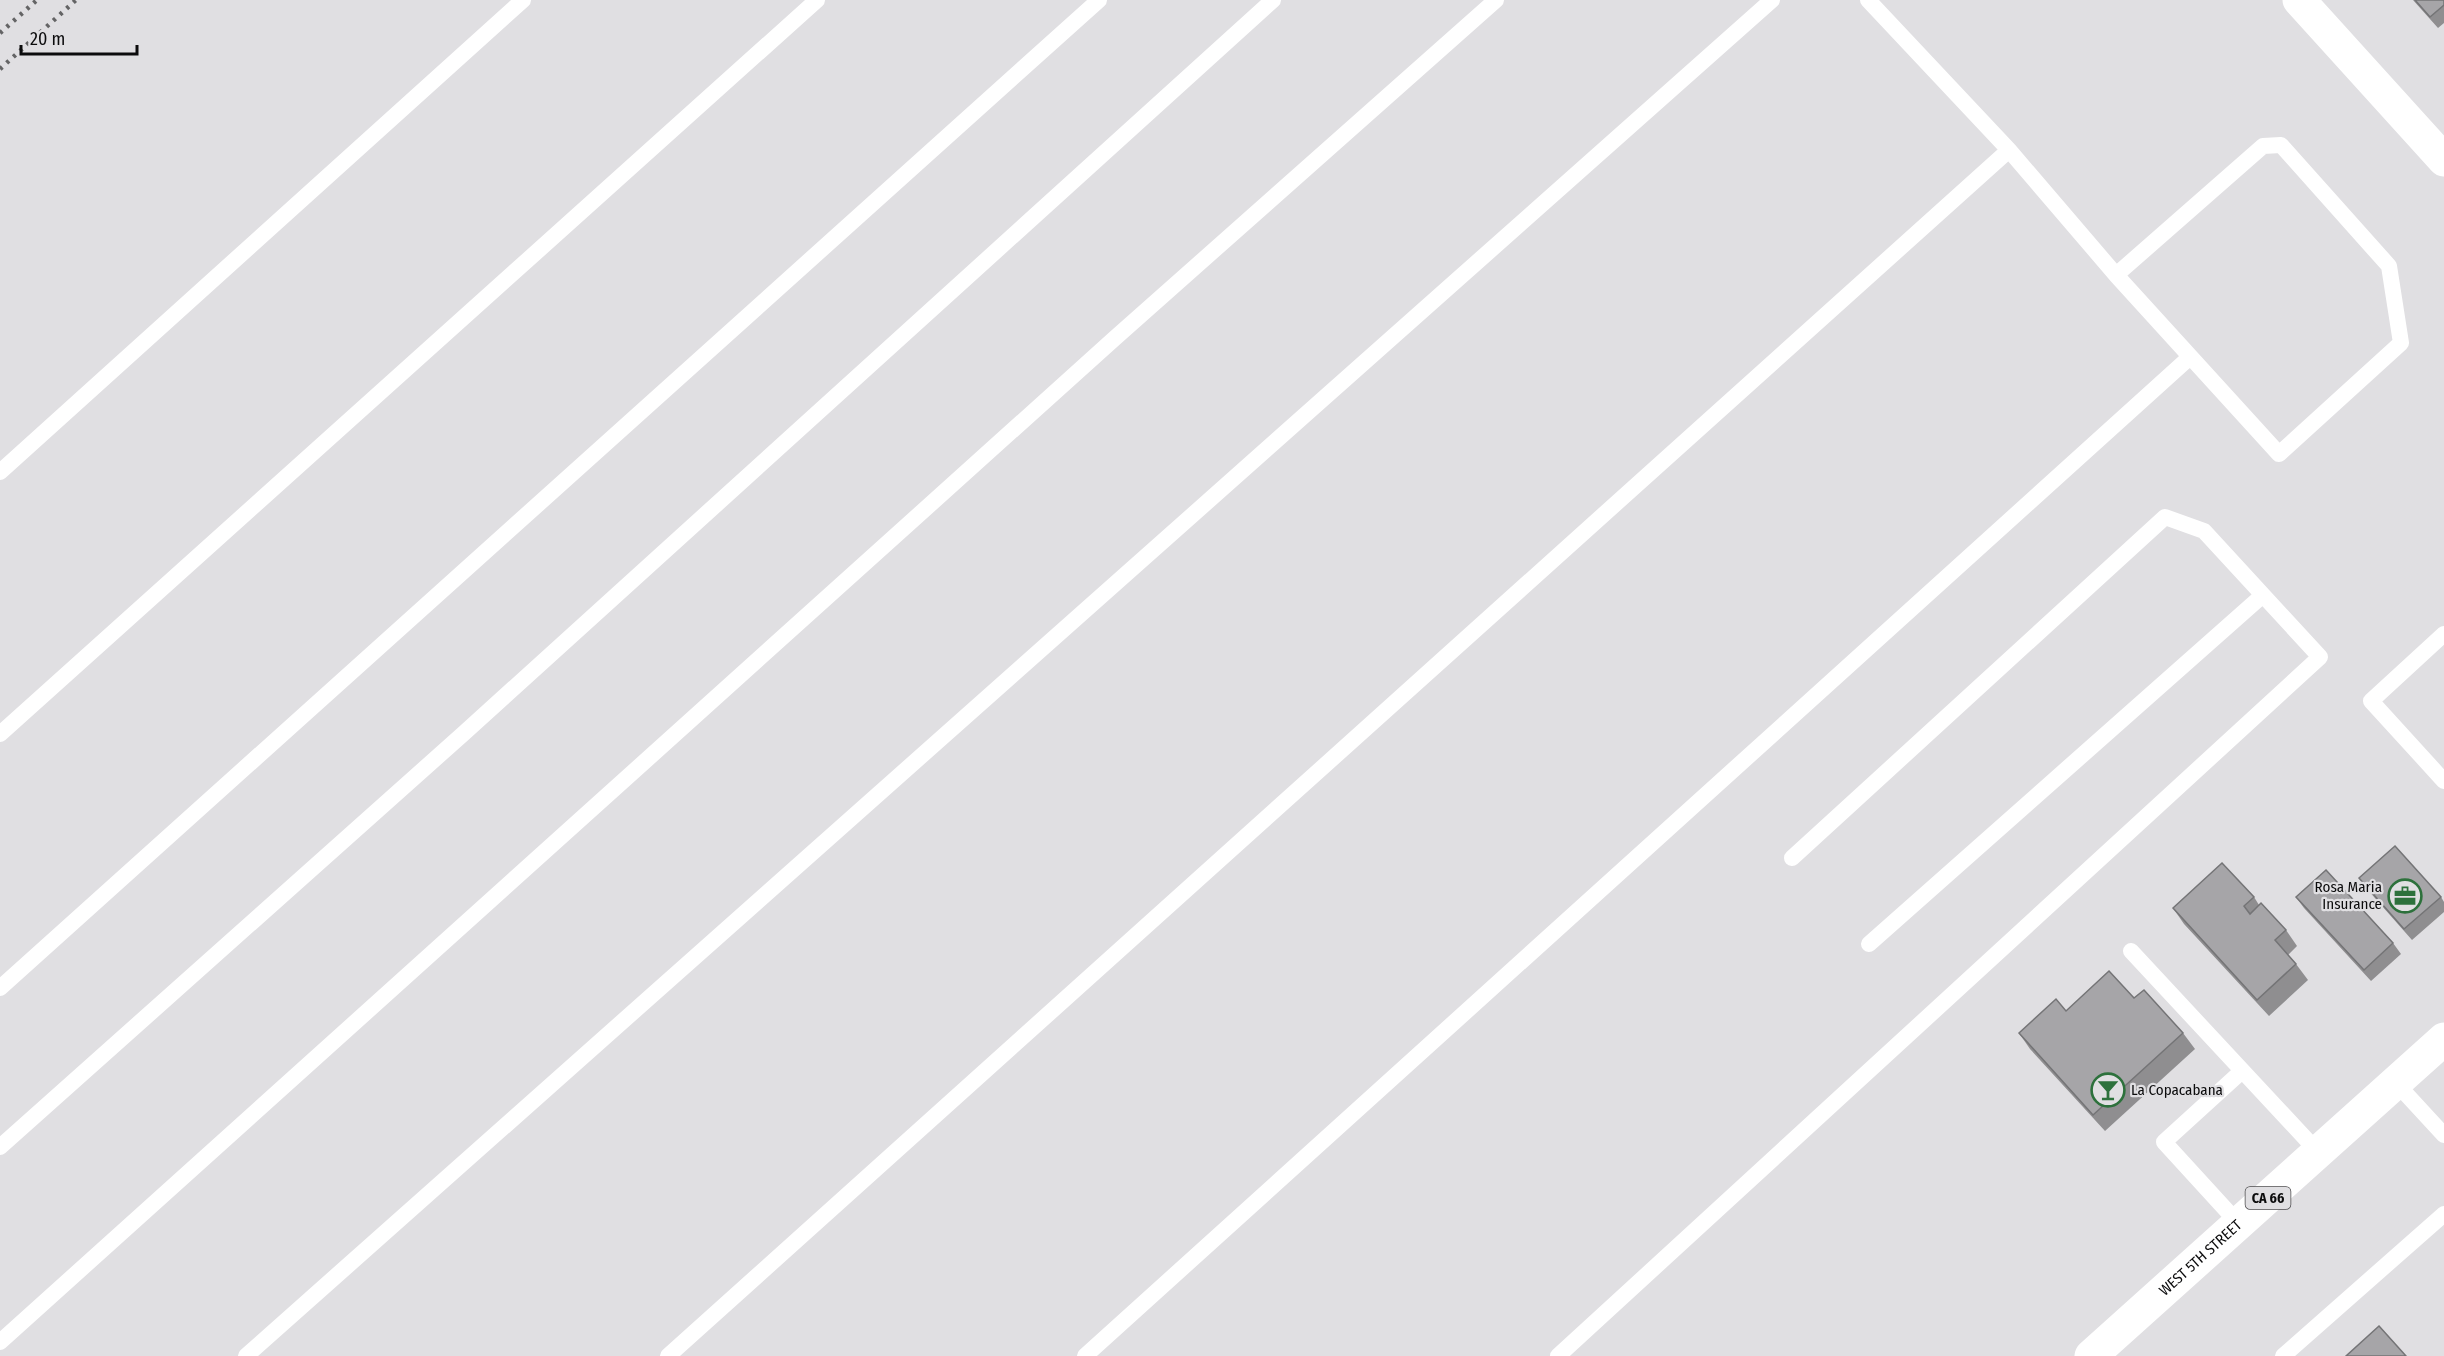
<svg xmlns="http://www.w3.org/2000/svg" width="2444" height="1356" font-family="'Fira Sans Condensed',sans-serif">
<rect width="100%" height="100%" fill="#e0dfe2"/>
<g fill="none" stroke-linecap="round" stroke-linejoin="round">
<path stroke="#fff" stroke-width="16" d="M1868,0L2009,150L2116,275L2279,454L2401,343L2389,266L2281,145L2263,146L2116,275
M0,472L523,0
M2444,634L2371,701L2444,781
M0,734L817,0
M1869,944L2263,595
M2131,951L2318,1152
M0,988L1099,0
M2396,1083L2444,1135
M0,1147L463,734L1273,0
M2239,1224L2164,1142L2242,1071
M0,1342L1115,338L1496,0
M246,1356L1772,0
M668,1356L2009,150
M1085,1356L2190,357
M1558,1356L2320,657L2204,531L2165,517L1792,858
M2283,1356L2444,1214"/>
<path stroke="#fff" stroke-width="33" d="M2299,0L2444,160"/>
<path stroke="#fff" stroke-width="33" id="s1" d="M2091,1356L2444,1039"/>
<path stroke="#646465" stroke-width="4.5" stroke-dasharray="3 6" stroke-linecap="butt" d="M0,33L37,0
M0,69L76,0"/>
</g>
<path fill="#8f8e90" d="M2413,0H2444V23L2438,28Z
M2359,878L2441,897L2444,902V912L2412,940L2367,889Z
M2254,897L2259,905L2286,930L2297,946L2288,955L2296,964L2308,980L2269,1016L2184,924L2173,908Z
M2296,897L2393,943L2401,954L2371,981L2304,908Z
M2134,998L2183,1033L2195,1049L2105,1131L2030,1049L2019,1033L2066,1011Z"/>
<path fill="#a6a5a8" stroke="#747476" stroke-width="1.5" d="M2415,0H2444V5L2430,17Z
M2395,846L2441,897L2404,929L2359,878Z
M2222,863L2254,897L2244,906L2250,914L2261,903L2286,930L2275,940L2296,964L2257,1000L2173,908Z
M2326,870L2393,943L2364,970L2296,897Z
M2109,971L2134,998L2144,990L2183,1033L2093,1115L2019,1033L2056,999L2066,1011Z
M2379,1326L2406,1356H2346Z"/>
<defs>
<symbol id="office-ring" viewBox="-11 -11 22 22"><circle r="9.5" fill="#e0dfe2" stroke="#2d713c" stroke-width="1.5"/><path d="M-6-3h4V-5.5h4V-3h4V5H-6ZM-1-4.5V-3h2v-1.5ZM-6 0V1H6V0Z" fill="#2d713c"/></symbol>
<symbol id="bar-ring" viewBox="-11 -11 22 22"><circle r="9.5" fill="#e0dfe2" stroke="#2d713c" stroke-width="1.5"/><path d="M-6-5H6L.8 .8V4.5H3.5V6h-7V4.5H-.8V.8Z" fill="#2d713c"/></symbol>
</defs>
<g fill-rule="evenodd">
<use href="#office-ring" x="2386" y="877" width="38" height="38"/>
<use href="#bar-ring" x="2089" y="1071" width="38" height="38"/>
</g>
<g text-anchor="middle" stroke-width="4.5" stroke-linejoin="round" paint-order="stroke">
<rect fill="#e0dfe2" stroke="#4c4b4d" stroke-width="1.5" x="2245.5" y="1187" width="45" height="22" rx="4.5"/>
<g font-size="14" font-weight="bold" fill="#0c0c0d">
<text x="2268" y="1203">CA 66</text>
</g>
<g font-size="15" fill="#0c0c0d" stroke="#e0dfe2" text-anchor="end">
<text x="2382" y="892">Rosa Maria<tspan x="2382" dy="17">Insurance</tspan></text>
<text x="2131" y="1095" text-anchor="start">La Copacabana</text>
</g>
<g font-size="15" fill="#0c0c0d" stroke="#e0dfe2">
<text dy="5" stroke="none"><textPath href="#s1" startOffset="147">WEST 5TH STREET</textPath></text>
</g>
</g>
<path d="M21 45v9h116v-9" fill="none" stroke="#0c0c0d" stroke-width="3"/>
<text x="30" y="45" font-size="18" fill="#0c0c0d" stroke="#e0dfe2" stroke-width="4.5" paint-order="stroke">20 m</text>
</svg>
